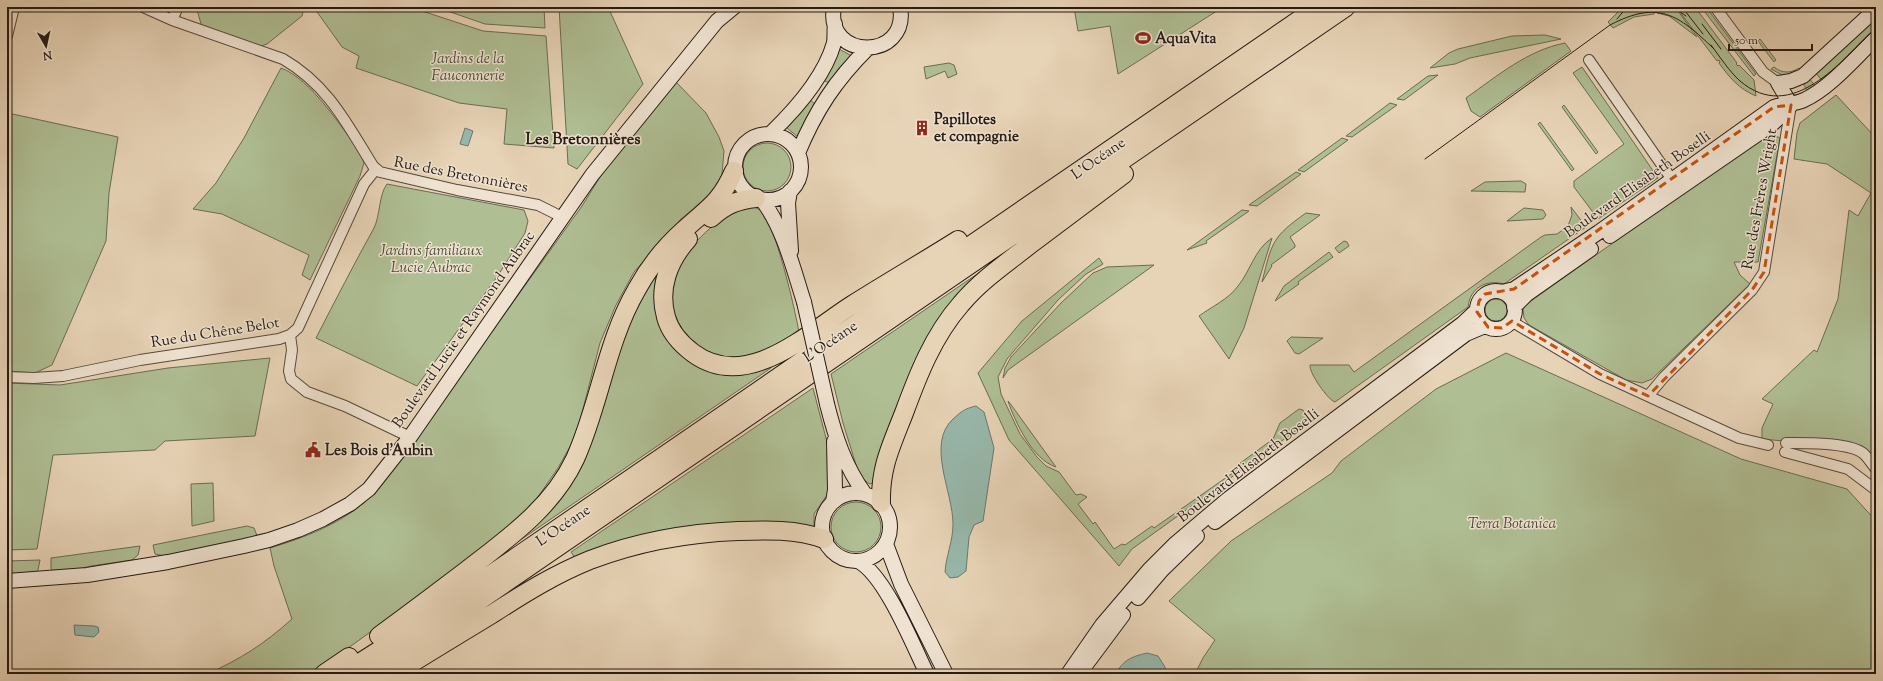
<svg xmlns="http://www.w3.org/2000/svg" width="1883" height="681" font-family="'Sorts Mill Goudy',serif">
<rect width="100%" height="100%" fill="#e7d3b6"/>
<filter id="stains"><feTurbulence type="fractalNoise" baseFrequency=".005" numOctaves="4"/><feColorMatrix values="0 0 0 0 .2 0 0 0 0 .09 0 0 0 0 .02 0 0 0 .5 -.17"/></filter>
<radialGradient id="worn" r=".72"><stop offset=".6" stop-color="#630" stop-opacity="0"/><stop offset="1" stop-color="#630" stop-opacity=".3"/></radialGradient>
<path fill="#afbe93" stroke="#6a6c53" d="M233,7H304L302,16L267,44L261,46L202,27L197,10Z
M316,7H410L483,31L546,36L554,148L504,144L507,109L459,103L356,68L359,56L342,47L315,9Z
M436,7H544L545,28L485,24Z
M559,7H608L643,84L577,169L568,164Z
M1074,7H1223L1118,74L1110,26L1078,31Z
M1623,7H1656L1654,14L1634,17L1613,28L1608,22Z
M1659,7H1675L1697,37L1669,16L1657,13Z
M1676,7H1695L1737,63L1736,64L1738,66L1739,65L1754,80L1756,96C1739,89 1729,77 1719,63L1720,62L1719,60L1717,61Z
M1701,7H1706L1756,74L1754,76Z
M1876,15V34L1824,83L1815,72L1819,71Z
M1545,35L1561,39L1470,58L1455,64L1430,68L1449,53L1458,49L1512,36Z
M1760,39L1776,60L1774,62L1758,41Z
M1565,43L1571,51L1480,117L1471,111L1466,98C1497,76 1528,50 1565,43Z
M839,49L852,56L839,68L829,83L823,80Z
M949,63L954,65L957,74L948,78L945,71L926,79L924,67Z
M1582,67L1658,178L1598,219L1574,187V181L1624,144L1573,73Z
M1774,67C1783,74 1791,73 1799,68L1802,71L1784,76L1771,69Z
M281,68C311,79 343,129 361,154L364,163L360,176L310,280L302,275L309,255L222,214L193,209L216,183L244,138Z
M1438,75L1404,100L1397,99L1428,76Z
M1808,77L1817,88L1807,91L1803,83Z
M676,82L706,113L719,137L724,151L722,174L718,188L681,219L634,272L616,305L600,343L576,436L558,468L535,501L511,525L426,592L312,674H207C241,659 264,644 292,619L274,566L270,548C303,538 338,525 365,502C375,493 383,481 392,471L582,206L610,161Z
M1836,95L1876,138V469L1848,447L1762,439V428L1773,404L1762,399L1814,350L1817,352L1838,299L1849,210L1858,216L1871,193L1827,164L1794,159L1797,133L1800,123Z
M810,100L815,104L798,137L787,128Z
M1390,103L1397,105L1352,137L1346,136Z
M1564,105L1598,152L1596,154L1562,107Z
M8,113L118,137L109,193L106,241L52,365L35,373L7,371Z
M1540,122L1574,169L1572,171L1538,124Z
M1768,133L1780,138L1758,262H1734L1740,275L1750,284L1652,379L1642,383L1626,380L1529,325L1524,318L1523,309L1529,296L1531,301Z
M1342,138L1348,140L1304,172L1298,170Z
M743 167a24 24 0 1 1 48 0a24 24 0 1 1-48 0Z
M1296,172L1301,174L1257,206L1249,205Z
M1521,181L1526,184L1525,192L1471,191L1485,182Z
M387,184L524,210L528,221L525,233L497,277L417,386L316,338C335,301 354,264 374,228C380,216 379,194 387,184Z
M736,206C744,206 753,205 760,210C775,221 795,310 799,332C780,342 761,356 739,358C690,362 662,317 675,272C683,249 717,222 736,206Z
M1571,207L1586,227L1504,284C1486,279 1470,288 1468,307L1335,402C1328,400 1309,373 1310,365H1349L1354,372L1541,237L1545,235L1557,234L1568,226L1572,215Z
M1524,208L1543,210L1546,215L1543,219L1507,221Z
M1242,210L1249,211L1206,241L1207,243L1187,250Z
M1306,213L1320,215L1290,237L1295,245V247L1271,265L1272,266L1262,282C1272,242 1272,237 1306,213Z
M1272,238L1244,328L1229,359L1199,316C1211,307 1229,299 1238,286C1251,270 1254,250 1272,238Z
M1344,241L1347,242L1349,246L1339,253L1335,248Z
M1021,244L965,293L873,483L870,484C863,480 860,475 857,468L843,423L831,374Z
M1329,252L1333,257L1298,282L1299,284L1275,301L1284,286Z
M1099,258L1103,264L1086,274L1058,300L1007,359L998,377L1001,394L1020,434L1037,457L1046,466L1059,472L1076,495L1081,494L1087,497L1078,504L1093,524L1095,522L1114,549L1122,544L1125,545L1152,526L1154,528L1237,470L1235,467L1273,439L1280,423L1299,409L1303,410L1308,422L1132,549L1119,566L1009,440L978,373L1022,321Z
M658,263V285L693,360L770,366L771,368L481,567L549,507L625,321Z
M1154,265L1008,370L1003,378L1005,368L1011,357L1061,303L1093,273L1107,267Z
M1485 310a11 11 0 1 1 22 0a11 11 0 1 1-22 0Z
M1291,337L1323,338L1299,354L1295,353L1287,341Z
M1506,353L1741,459L1847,489L1876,521V674H1195L1203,658L1215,640L1169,601L1231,541L1332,473L1341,461L1436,389Z
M270,358L255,436L165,441L155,450L53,455L37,549L7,550V383L60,385L168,368Z
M813,388L827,442L831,489L814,514V530L797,527L577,561L571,552Z
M1008,401L1012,406L1056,467C1033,460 1015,422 1008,401Z
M213,483L214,521L192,526L191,484Z
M831 527a25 25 0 1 1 50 0a25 25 0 1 1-50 0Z
M247,526L254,528L258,538L164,556L155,554L153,545Z
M140,546L138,555L132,560L91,566L70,572H54L51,569V558Z
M40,560L38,570L34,574L7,576V561Z"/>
<path fill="#97b8ac" stroke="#69796f" d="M465,128L473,131L468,146L460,144Z
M976,406L984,412L994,448L983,521L974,525L969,537L966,571L958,577L950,578L945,572C946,556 953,541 953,524C953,492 926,444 953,419C962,411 964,409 976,406Z
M74,625L94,626L98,627L99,632L94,637L75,635Z
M1147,653L1158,656L1165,667L1166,674H1115C1124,660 1130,657 1147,653Z"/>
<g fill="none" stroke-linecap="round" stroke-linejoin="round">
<defs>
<path id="street" d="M143,7L172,20L283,59C328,85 347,124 373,166L380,172L457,190L538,205L562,217
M1715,7L1763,72L1778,83
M172,20L178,7
M7,36L14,7
M1589,60L1675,184
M1511,321L1600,374L1739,438L1768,445
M290,335L292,350L289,371L291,379L307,392L345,406L410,437
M7,377L34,378L63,376L140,360L279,339L290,335L298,328L364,184L376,169
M1648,396L1664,377L1752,290L1764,272L1791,105
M1786,443C1804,443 1851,442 1864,454C1868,458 1872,464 1876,469
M1785,452L1848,469L1876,490"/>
<path id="secondary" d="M834,7C824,61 910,61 900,7
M1791,105L1778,83L1791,81L1803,76L1876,9
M771,133C796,109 824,78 834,43C835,37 834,30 835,24
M735 167a33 33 0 1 1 66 0a33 33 0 1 1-66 0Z
M798,153C816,110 835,81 868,48
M790,191L788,203L791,251
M762,200C784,229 793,268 804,302
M1610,236L1771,125L1782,115L1791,105
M1477 310a19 19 0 1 1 38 0a19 19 0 1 1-38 0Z
M1502,292L1514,289L1529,279L1599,232L1774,107C1784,103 1794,105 1804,100C1830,88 1855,58 1876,38
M1514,307L1527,294L1591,249
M827,404C835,436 845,467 865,494
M822 527a34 34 0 1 1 68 0a34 34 0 1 1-68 0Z
M833,502L835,490L834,441
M1215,522L1466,334L1485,326
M886,544L901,584L946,674
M858,561C885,575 913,645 927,674
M7,581L87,575L168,562L244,546L269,540L298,530L323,519L350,504L369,489L410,437L592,175L717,21L734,7
M1138,598L1162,570L1197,536
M1068,674L1102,625L1149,570L1176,543L1228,499L1462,324L1477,310
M1079,674L1123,615"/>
<path id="highway" d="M711,218C725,205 737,200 756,198
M688,239C668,261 658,289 666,317C670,332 681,344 693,353C747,393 808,333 852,305C887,283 923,262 958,240
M881,503C880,468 891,446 904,413C918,375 933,336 961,304C981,280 1008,262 1032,243C1063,220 1093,197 1124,174
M379,636C408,615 437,593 466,571C507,539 552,508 575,459C600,404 606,342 637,289C649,267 665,247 684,230C708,208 720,203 734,171
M324,674L349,657
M342,674L394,641L1318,7
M372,674L1346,7
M394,674C426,654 459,634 492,614C523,594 555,574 590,560C637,542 687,533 738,531C767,530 796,529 824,539"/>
</defs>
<use href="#street" stroke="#56493c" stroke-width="12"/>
<use href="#secondary" stroke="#251b13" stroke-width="16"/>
<use href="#highway" stroke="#251b13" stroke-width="20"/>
<use href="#street" stroke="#efe2d0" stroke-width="10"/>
<use href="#secondary" stroke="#efe2d0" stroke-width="14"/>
<use href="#highway" stroke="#e7d3b6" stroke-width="18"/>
<path stroke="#251b13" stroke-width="1" d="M1673,7L1686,16
M1682,7L1703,34
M1617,19L1627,7
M1702,24L1721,49
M1711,45C1720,57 1729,71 1740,81C1792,125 1841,61 1876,28
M1425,159L1610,25C1658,0 1678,14 1714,49"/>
<defs>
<path id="secondary-bridge" d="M804,302L827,404"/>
</defs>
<use href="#secondary-bridge" stroke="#251b13" stroke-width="16" stroke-linecap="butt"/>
<use href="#secondary-bridge" stroke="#efe2d0" stroke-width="14"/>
</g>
<path fill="none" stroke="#cb500d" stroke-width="3" stroke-dasharray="8 5" stroke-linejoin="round" d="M1791,105L1764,272L1752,290L1648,396L1600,374L1512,321L1502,328L1488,327L1477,312L1479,301L1485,294L1514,289L1774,107Z"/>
<defs>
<symbol id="stadium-bare" viewBox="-9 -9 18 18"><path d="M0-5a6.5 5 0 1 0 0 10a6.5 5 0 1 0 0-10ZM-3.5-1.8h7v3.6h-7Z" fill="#8f2418" stroke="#efe2d0" stroke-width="2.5" paint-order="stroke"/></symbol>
<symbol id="building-bare" viewBox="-9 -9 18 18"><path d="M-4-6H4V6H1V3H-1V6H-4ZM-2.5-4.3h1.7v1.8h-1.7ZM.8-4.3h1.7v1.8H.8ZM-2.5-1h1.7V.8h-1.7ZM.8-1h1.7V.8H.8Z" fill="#8f2418" stroke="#efe2d0" stroke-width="2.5" paint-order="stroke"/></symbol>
<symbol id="civic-bare" viewBox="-9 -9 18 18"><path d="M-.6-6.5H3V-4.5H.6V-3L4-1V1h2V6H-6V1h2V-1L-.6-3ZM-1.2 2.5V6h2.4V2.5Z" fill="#8f2418" stroke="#efe2d0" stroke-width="2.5" paint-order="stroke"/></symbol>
</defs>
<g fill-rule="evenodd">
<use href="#stadium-bare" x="1132" y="27" width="22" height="22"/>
<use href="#building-bare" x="911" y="117" width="22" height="22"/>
<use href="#civic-bare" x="302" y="439" width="22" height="22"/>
</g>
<g text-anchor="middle" stroke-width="3" stroke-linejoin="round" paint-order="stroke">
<g font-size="15" font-weight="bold" fill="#251b13" stroke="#efe2d0" text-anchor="start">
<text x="1155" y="43">AquaVita</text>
<text x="934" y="124">Papillotes<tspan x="934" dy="17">et compagnie</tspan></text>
<text x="325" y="455">Les Bois d’Aubin</text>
</g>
<g font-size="15" font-style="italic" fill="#4e4c39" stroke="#efe2d0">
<text x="468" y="63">Jardins de la<tspan x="468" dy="17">Fauconnerie</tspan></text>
<text x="431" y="255">Jardins familiaux<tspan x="431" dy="17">Lucie Aubrac</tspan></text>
<text x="1512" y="528">Terra Botanica</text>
</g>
<g font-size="15" fill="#251b13" stroke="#efe2d0">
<text transform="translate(1098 158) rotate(-35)" y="5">L’Océane</text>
<text transform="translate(461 174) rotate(11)" y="5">Rue des Bretonnières</text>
<text transform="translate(1637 184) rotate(-35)" y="5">Boulevard Elisabeth Boselli</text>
<text transform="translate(1759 199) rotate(-80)" y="5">Rue des Frères Wright</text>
<text transform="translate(463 329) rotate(-55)" y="5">Boulevard Lucie et Raymond Aubrac</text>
<text transform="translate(215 332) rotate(-9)" y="5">Rue du Chêne Belot</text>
<text transform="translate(830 341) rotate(-34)" y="5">L’Océane</text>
<text transform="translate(1248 465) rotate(-38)" y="5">Boulevard Elisabeth Boselli</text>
<text transform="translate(563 525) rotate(-34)" y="5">L’Océane</text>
</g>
<g font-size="16" font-weight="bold" fill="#251b13" stroke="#efe2d0">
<text x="583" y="144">Les Bretonnières</text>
</g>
</g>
<rect width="1883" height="681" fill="none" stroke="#e7d3b6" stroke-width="24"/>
<rect x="8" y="8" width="1867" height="665" fill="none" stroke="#251b13" stroke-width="2"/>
<rect x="12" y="12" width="1859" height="657" fill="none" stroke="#251b13"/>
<g transform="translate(46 46) rotate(171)" stroke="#efe2d0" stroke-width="3" paint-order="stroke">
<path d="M0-3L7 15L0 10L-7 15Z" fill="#251b13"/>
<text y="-6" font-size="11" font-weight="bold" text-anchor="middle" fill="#251b13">N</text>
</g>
<path d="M1729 44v6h83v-6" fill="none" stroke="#251b13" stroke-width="2"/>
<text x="1735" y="44" font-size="12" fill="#251b13" stroke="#efe2d0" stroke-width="3" paint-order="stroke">50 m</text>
<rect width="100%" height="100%" filter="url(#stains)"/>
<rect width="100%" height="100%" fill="url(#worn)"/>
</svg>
